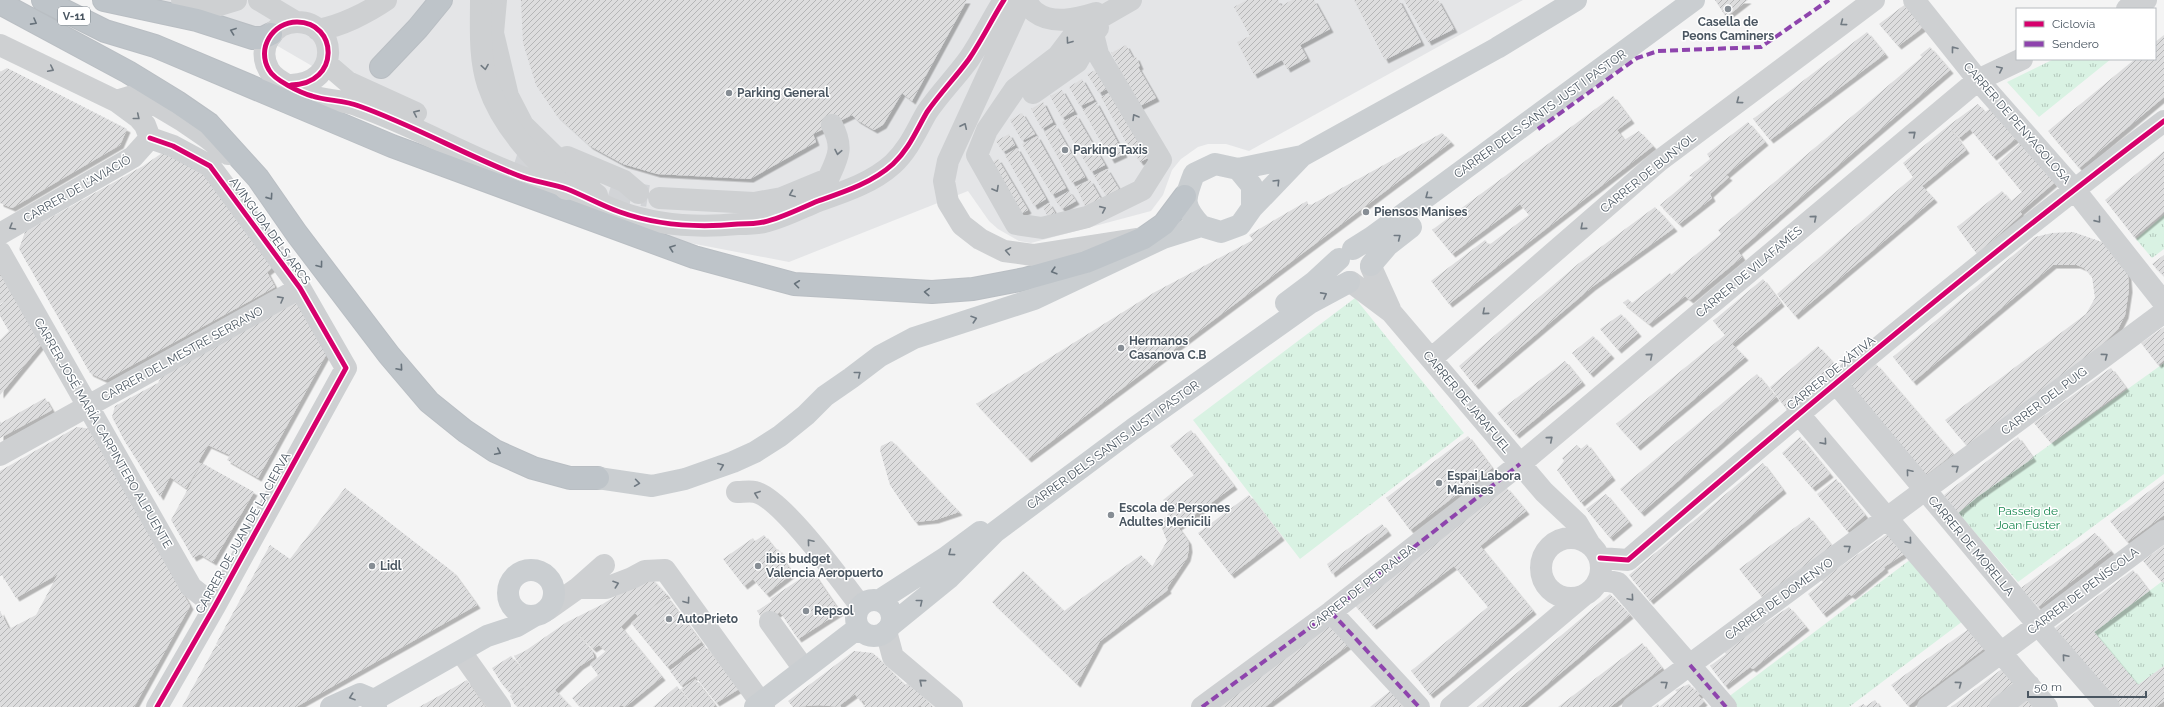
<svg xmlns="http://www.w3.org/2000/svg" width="2164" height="707" font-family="Raleway,sans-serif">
<defs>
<pattern id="park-tufts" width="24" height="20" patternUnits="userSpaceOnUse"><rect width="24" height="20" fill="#d9f2e3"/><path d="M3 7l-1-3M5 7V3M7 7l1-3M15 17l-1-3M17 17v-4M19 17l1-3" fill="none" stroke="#b2c7bb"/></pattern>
<pattern id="building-hatch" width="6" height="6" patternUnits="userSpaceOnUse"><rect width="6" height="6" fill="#ddddde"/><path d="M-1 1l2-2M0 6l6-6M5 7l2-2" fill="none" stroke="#b5b6b7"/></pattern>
<filter id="shadow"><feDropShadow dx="3.5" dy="3.5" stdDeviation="0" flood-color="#0004"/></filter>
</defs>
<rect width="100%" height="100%" fill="#f4f4f4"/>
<path fill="#e4e5e7" d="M150,0H1523L1249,151L1226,144H1208L1198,147L1181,159L1172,170L1163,195L1151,211L1031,243L1019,241L998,229L989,221L968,191L789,262L669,239L522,188L231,19Z"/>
<path fill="url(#park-tufts)" d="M2054,59H2111L2039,117L2007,82Z
M2164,215V249L2152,258L2136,239Z
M1355,298L1464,433L1300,559L1193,420Z
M2164,363V474L2018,582L1958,513L1977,497Z
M1911,559L1963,621L1849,707H1715Z
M2164,580V666L2138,685L2094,632Z"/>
<path fill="url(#building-hatch)" filter="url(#shadow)" d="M521,0H967L912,101L902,93L883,125L874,130L857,120L852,115L813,134L816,142L750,179L657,174L623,164L590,146L557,116L536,85L523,43Z
M1247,0H1278L1281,6L1292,0H1314L1330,29L1300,45L1307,58L1287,69L1282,60L1254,75L1237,42L1250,36L1234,7Z
M1354,0H1399L1421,42L1385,60Z
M1404,0H1438L1454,29L1428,42Z
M1715,0H1748L1726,17Z
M1907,3L1925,26L1898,46L1879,24Z
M1867,32L1885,54L1770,140L1753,119Z
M2164,35V97L2079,168L2048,131L2135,59H2155V42Z
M1126,45L1133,58L1136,57L1140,66L1138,67L1156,98L1134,109L1112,68L1118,65L1111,53Z
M1930,47L1950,70L1738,251L1742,257L1690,300L1685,296L1649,324L1623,303L1628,299L1632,303L1670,273L1671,275L1721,234L1718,230L1922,57L1920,55Z
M1102,67L1112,86L1099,93L1087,74Z
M7,68L127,129L120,145L12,208L0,203V72Z
M1082,79L1094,100L1080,106L1069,87Z
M1062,90L1074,111L1062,118L1050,96Z
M1113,91L1143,141L1130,149L1101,97Z
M1613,96L1631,120L1617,130L1624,140L1639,131L1653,146L1449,304L1431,281L1485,240L1489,245L1529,215L1520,204L1452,254L1432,230Z
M1043,102L1053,122L1042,129L1031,109Z
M1096,102L1124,154L1111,160L1083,110Z
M1978,104L1985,112L1991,108L2018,137L1993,157L1970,129L1959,138L1948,126Z
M1022,113L1035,134L1022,141L1010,120Z
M1076,115L1105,165L1091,172L1062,122Z
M1748,122L1765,142L1726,175L1729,177L1710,194L1712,198L1679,224L1660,205L1693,177L1689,176L1710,159L1707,154Z
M1055,125L1085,177L1072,183L1044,132Z
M1948,126L1966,150L1922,186L1934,199L1795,316L1777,294L1913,177L1903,163Z
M1442,133L1451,142L1028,459L976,404L1155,292L1253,240L1249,235L1307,201L1309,206Z
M1009,134L1015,145L1003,152L996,141Z
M1037,136L1066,188L1052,195L1022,144Z
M2021,142L2054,183L2020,212L2022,214L1977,254L1957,227L2002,191L2011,201L2022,192L1998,163Z
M1146,147L1152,156L1140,162L1134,153Z
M1017,148L1046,199L1034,206L1005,155Z
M168,149L201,165L275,266L267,272L275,287L105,380L90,373L19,249L25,232L143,166Z
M2164,151V212L2134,237L2105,200Z
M998,159L1028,210L1015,217L990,163Z
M1107,169L1119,189L1106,196L1094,176Z
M1090,180L1101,199L1086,208L1076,187Z
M1069,191L1076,201L1062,209L1055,200Z
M1049,203L1055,213L1048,217L1043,207Z
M1655,207L1674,228L1592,287L1475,386L1459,366L1578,264Z
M2073,232L2102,242L2120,260L2128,276L2129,289L2125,315L2118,329L2095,351L1970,445H1966L1945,420L2086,314L2095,298L2092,277L2084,268L2077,265H2053L1913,382L1893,357L2035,237L2052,233Z
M2164,255V276L2152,264Z
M0,264L46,339L0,395V340L9,331L0,316V305L9,299L0,304Z
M1763,279L1781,303L1732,344L1745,357L1637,447L1616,424L1725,335L1713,321Z
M298,301L327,353L258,478L227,460L230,455L208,445L198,462L201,464L186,488L170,477L160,497L124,440L112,417L115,406L158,383L162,376Z
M1621,314L1638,333L1618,350L1600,329Z
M2164,327V360L2158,365L2141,343Z
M1593,336L1611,355L1590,374L1572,353Z
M1818,346L1838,368L1787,410L1770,387Z
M1565,361L1582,382L1516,435L1497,413Z
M1876,364L1953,454L1922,478L1847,386Z
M2111,368L2126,388L2051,443L2034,423Z
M1757,374L1776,397L1641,513L1620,489Z
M45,398L52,410L0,438V421L1,423Z
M77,427L92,429L190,606L134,707H0V611L9,629L36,615L58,574L16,598L2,575L0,576V471Z
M1191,430L1234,486L1178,527L1188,541L1189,549L1187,558L1167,588L1168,590L1100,641L1077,684L992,602L1023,571L1064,611L1141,555L1152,567L1167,541L1160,523L1171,511L1163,500L1194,475L1170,446Z
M1468,436L1492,468L1410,530L1386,498Z
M1800,437L1830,474L1812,488L1782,453Z
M2018,437L2033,458L1977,497L1958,513L1944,495Z
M892,441L959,512L935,520L915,522L890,485L880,450L881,446Z
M1587,444L1612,477L1581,503L1557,470L1564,461L1562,458L1577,445L1581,449Z
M202,463L254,492L213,562L200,554L193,558L171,520Z
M1763,463L1783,490L1650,601L1629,575Z
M1836,479L1865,515L1847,531L1817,494Z
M2164,480V515L2127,542L2110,521Z
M1506,487L1526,511L1480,546L1533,611L1430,695L1411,671L1488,607L1454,566L1373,626L1352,602Z
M345,488L453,572L477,605L296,707H182L216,645L240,663L216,644L270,545L290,559Z
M1606,494L1629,522L1610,538L1586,509Z
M1249,495L1281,537L1231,575L1198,533Z
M1809,517L1832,546L1762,597L1739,569Z
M1382,524L1388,532L1332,574L1327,564Z
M1890,532L1907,552L1884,567L1885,569L1852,596L1849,594L1823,614L1808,594L1823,582L1821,580Z
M2095,533L2111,551L2038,607L2021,588Z
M764,535L776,550L778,549L783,555L781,557L793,573L766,594L753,579L744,586L723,559L753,538L755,541Z
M2164,545V582L2163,583L2143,561Z
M2133,570L2149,591L2094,632L2138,685L2164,666V701L2156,707H2120L2055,628Z
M812,571L840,612L798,639L780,612L764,622L757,611L772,601L770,599Z
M649,576L667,595L643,615L667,597L701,642L667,667L631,623L639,617L635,613L621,627L662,677L625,707L621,705L619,707H580L572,698L598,675L590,664L606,651L599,645L593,649L570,626L592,651L594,657L580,666L555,690L571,707H519L515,705L510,696L534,682L511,694L502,684L492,668L511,656L523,671L512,678L524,672L514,656L525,651L567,622L601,605Z
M1610,594L1630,615L1520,707H1477Z
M1789,607L1806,627L1753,669L1750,667L1725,686L1710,666L1726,654L1724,651Z
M1329,619L1350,644L1265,707H1211Z
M1970,628L1986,647L1908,706L1891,685Z
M1642,643L1662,668L1610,707H1558Z
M704,645L739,689L716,703L695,676L681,686L670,671Z
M854,651L873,653L905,685L909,682L933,707H922L920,705L917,707H863L866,705L863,700L861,702L855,694L840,705L841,707L819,705L793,707L788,701Z
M2002,669L2018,687L1992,707H1951Z
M695,679L715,705L713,707H694L681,689Z
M467,680L485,707H419L448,691Z
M1689,684L1694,690L1696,689L1701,694L1698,695L1704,702L1698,707H1654L1658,704L1659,707L1677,692L1675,690Z
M677,686L693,707H653Z
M1390,691L1403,707H1370Z
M2027,694L2036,707H2012Z
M1875,700L1880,707H1858L1863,704L1866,706Z"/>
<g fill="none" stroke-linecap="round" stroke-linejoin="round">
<path stroke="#d2d4d7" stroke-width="22" stroke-dasharray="22 11" stroke-linecap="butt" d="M516,158L613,190L648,196"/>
<defs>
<path id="highway" d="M43,0L105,31L155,46L392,146L694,257L794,284L932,292L973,289L1025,279L1086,262L1144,238L1164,224L1185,196
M104,0L197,20L253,38H263L271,34
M0,3L128,72L177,102L209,124L258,178L297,234L389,355L429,402L465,431L495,451L533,468L570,478H598
M381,67L418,28L441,0"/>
</defs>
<use href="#highway" stroke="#b9bec3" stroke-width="24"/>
<path stroke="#ced0d2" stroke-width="22" d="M182,0L213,7L236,0
M259,0L294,21
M496,0L493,33L508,96L523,125L582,183L597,195
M1022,0L948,161L944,181L948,202L962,225L980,239L1004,251L1033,255L1136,239
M1025,0C1028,4 1031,9 1035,12C1052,25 1077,19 1096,13
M1914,0L1978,80L2074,189L2164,303
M2127,9L2146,0
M318,30C341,26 367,13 386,0
M1093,34L1098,54L1161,160L1142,190L1087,217L1042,228L1016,224L977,155L987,130L1015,89L1058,56L1077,31L1131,0
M0,45L116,101L139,118L145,125L150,138
M327,64L348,82L416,113
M291,85C341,84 338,22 297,22C273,22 256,48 269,70C274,80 301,93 312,96C327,101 344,100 359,106C413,125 463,154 517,175C533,182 551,183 567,189C585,196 602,206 620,212C659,226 697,228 738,224C747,224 756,224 764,222C782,218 801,208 818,201C844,192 872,183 893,164C909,149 916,131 927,112C940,93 956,77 969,59C982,40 992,19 1004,0
M1033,93L1077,62L1093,34L1098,28
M116,101L136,95C170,111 199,130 228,154
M150,138L173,146L210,166L300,288L346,368L215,606L157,707
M567,157L624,181L638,193
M659,198L754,203L782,198L828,179C838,157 844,148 832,125
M0,234L133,157L150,138
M0,252L191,587L215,606
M1371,267L1390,309
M1351,282L1391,312L1544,492L1577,523L1589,543
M1431,359L1659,161L1874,0
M1835,382L2038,625L2109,707
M1798,413L2047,707
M0,455L300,288
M737,492C743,492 750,491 755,492C782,498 842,582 860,605
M1541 568a30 30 0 1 1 60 0a30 30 0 1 1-60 0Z
M1600,558L1628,560C1803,409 1980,260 2164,121
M1599,579L1618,583L1726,707
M578,588H606L632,578L645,571L665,570L764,707
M547,610L578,588L604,565
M1331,612L1419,707
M770,622L804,669
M886,631L893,657L952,707
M461,652L500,707
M1202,707L1331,612L1520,464L1978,80L2022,59
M1451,707L1584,595
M1633,707L2164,312
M1928,707L2164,531
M2000,707L2029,685"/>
<path stroke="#caced1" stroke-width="22" d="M1238,169L1252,186V208
M1201,226C1182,205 1184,200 1194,174L1215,164L1238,169L1302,156
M1353,249L1372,237L1694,0
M1371,265L1388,245L1411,227
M1286,303L1314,282L1339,259
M598,478L652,486L685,479L733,462L755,452L780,436L806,415L825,396L851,378L880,356L914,338L1034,299L1163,238L1201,226L1221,232L1240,225L1252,208L1302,156L1497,48L1576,0
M508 593a23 23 0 1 1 46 0a23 23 0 1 1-46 0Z
M856 618a18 18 0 1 1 36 0a18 18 0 1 1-36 0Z
M880,600L945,558L980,532
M890,626L949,578L995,532L1133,429L1310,303L1349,282
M374,700L487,636L517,626L534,616
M331,707L360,694L374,700L376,707
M755,707L858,628"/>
<use href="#highway" stroke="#bec4c9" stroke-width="22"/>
<path stroke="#ced0d2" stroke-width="22" d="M481,0C481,28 479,58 488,85C502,127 534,159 566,189"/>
<path stroke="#8e44ad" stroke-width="4" stroke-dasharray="8 4" stroke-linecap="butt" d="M1538,129L1637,58L1658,51L1761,47L1829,0
M1331,612L1419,707
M1690,665L1726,707
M1202,707L1331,612L1520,464"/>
<defs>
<path id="cycleway" d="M291,85C341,84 338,22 297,22C273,22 256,48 269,70C274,80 301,93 312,96C327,101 344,100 359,106C413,125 463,154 517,175C533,182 551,183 567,189C585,196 602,206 620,212C659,226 697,228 738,224C747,224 756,224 764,222C782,218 801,208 818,201C844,192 872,183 893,164C909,149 916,131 927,112C940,93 956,77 969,59C982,40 992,19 1004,0
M150,138L173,146L210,166L300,288L346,368L215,606L157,707
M1600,558L1628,560C1803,409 1980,260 2164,121"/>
</defs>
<use href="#cycleway" stroke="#fff" stroke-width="8"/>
<use href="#cycleway" stroke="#d6006c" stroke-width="5"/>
</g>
<defs><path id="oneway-chevron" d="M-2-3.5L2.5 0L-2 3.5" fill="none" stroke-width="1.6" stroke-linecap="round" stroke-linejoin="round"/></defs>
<g stroke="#67727b">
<use href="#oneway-chevron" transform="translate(34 22) rotate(29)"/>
<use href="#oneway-chevron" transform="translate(233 31) rotate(-160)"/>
<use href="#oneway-chevron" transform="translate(270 197) rotate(55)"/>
<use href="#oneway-chevron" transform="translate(672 248) rotate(-160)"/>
<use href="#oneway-chevron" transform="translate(320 265) rotate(53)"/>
<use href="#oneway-chevron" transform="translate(1054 271) rotate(164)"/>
<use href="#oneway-chevron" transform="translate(797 284) rotate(-173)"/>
<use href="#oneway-chevron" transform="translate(927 292) rotate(-177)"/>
<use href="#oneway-chevron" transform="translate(400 368) rotate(49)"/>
<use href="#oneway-chevron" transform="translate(498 452) rotate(26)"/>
</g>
<g stroke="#727b83">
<use href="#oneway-chevron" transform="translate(1843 23) rotate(143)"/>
<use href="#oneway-chevron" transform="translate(1069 41) rotate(126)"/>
<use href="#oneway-chevron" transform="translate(1954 49) rotate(-128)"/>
<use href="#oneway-chevron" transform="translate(485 67) rotate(81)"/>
<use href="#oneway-chevron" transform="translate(51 69) rotate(26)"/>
<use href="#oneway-chevron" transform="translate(2000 69) rotate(-25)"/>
<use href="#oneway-chevron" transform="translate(1739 101) rotate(143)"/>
<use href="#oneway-chevron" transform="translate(416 113) rotate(-156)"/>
<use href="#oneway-chevron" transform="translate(137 117) rotate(39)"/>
<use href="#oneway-chevron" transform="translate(1135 117) rotate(-121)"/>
<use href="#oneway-chevron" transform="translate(964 126) rotate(-65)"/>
<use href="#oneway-chevron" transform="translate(1913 134) rotate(-40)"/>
<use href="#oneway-chevron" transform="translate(838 152) rotate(101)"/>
<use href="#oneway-chevron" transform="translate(996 189) rotate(61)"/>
<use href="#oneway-chevron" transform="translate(792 194) rotate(158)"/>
<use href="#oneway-chevron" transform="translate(1103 209) rotate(-24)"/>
<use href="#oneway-chevron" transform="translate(1814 218) rotate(-40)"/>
<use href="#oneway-chevron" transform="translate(2098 220) rotate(51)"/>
<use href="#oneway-chevron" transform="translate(12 227) rotate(150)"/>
<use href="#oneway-chevron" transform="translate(1583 227) rotate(139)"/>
<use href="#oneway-chevron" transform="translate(1008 251) rotate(-170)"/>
<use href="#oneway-chevron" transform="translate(281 299) rotate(-29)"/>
<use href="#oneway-chevron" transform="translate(1485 312) rotate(139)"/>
<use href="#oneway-chevron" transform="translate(1650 356) rotate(-40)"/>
<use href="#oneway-chevron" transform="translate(2105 356) rotate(-37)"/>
<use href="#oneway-chevron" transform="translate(1550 439) rotate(-40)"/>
<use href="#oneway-chevron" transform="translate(1824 442) rotate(49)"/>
<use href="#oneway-chevron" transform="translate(1956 468) rotate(-37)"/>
<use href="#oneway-chevron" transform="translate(1909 472) rotate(-130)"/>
<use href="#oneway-chevron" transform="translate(757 494) rotate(-160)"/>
<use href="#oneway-chevron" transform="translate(1909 541) rotate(50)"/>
<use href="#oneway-chevron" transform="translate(810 542) rotate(-130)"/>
<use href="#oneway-chevron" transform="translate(1848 548) rotate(-36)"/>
<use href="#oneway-chevron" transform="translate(616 584) rotate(-19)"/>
<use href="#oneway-chevron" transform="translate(1631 598) rotate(49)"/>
<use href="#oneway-chevron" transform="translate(687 601) rotate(54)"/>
<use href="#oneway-chevron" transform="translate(2065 657) rotate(-131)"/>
<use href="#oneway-chevron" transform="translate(922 682) rotate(-140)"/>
<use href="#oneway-chevron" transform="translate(1665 684) rotate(-37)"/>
<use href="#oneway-chevron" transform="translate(1959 684) rotate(-37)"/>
</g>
<g stroke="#707a83">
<use href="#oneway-chevron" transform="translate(1277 182) rotate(-46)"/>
<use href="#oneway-chevron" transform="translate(1428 196) rotate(143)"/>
<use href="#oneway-chevron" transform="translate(1398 237) rotate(-38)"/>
<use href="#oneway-chevron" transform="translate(1324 295) rotate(-28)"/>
<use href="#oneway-chevron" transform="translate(974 319) rotate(-18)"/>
<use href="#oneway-chevron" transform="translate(858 374) rotate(-39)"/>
<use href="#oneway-chevron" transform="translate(721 466) rotate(-21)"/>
<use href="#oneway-chevron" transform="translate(637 483) rotate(8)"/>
<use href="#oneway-chevron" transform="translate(951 553) rotate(143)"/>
<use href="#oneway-chevron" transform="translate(920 602) rotate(-39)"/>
<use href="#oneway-chevron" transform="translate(352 697) rotate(161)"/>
</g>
<g fill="#868d94" stroke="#fff" stroke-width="1.5">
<circle cx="1728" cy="9" r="4"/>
<circle cx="729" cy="93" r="4"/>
<circle cx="1065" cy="150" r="4"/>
<circle cx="1366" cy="212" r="4"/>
<circle cx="1121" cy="348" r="4"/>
<circle cx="1439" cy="483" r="4"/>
<circle cx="1111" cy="515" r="4"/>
<circle cx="372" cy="566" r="4"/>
<circle cx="758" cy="566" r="4"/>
<circle cx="806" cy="611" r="4"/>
<circle cx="669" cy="619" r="4"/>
</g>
<g text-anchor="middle" stroke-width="3" stroke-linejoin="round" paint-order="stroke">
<rect fill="#fff" stroke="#808990" stroke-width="1" x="58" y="7" width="32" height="18" rx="3"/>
<g font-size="11" font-weight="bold" fill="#4a5661">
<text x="74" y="20">V-11</text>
</g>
<g font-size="12" font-weight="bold" fill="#4a5661" stroke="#fff" text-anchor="start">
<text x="1728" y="26" text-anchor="middle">Casella de<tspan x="1728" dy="14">Peons Caminers</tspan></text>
<text x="737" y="97">Parking General</text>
<text x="1073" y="154">Parking Taxis</text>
<text x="1374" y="216">Piensos Manises</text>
<text x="1129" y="345">Hermanos<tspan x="1129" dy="14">Casanova C.B</tspan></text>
<text x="1447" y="480">Espai Labora<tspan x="1447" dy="14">Manises</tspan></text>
<text x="1119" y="512">Escola de Persones<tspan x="1119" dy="14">Adultes Menicili</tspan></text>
<text x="766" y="563">ibis budget<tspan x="766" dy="14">Valencia Aeropuerto</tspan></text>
<text x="380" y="570">Lidl</text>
<text x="814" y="615">Repsol</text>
<text x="677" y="623">AutoPrieto</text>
</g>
<g font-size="12" fill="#4a5661" stroke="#fff">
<text transform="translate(1540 114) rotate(-36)" y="4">CARRER DELS SANTS JUST I PASTOR</text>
<text transform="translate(2017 123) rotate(49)" y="4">CARRER DE PENYAGOLOSA</text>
<text transform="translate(1648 173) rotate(-39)" y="4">CARRER DE BUNYOL</text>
<text transform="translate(77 189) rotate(-30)" y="4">CARRER DE L’AVIACIÓ</text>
<text transform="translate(270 231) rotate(54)" y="4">AVINGUDA DELS ARCS</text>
<text transform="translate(1749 272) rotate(-40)" y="4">CARRER DE VILAFAMÉS</text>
<text transform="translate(182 354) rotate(-29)" y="4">CARRER DEL MESTRE SERRANO</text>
<text transform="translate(1831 373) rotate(-39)" y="4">CARRER DE XÀTIVA</text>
<text transform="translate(2044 401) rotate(-37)" y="4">CARRER DEL PUIG</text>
<text transform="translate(1467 402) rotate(50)" y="4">CARRER DE JARAFUEL</text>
<text transform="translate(103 433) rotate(60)" y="4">CARRER JOSÉ MARÍA CARPINTERO ALPUENTE</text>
<text transform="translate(1113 445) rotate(-36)" y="4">CARRER DELS SANTS JUST I PASTOR</text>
<text transform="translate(243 533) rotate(-61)" y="4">CARRER DE JUAN DE LA CIERVA</text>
<text transform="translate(1971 546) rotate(50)" y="4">CARRER DE MORELLA</text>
<text transform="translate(1362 587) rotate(-38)" y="4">CARRER DE PEDRALBA</text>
<text transform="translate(2083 591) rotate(-37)" y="4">CARRER DE PENÍSCOLA</text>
<text transform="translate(1779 599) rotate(-36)" y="4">CARRER DE DOMENYO</text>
</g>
<g font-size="12" fill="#17864f" stroke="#fff">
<text x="2028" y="515">Passeig de<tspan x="2028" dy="14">Joan Fuster</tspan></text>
</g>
</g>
<rect x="2016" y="8" width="140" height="52" fill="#ffffff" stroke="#b7bbc0"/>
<rect x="2024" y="21" width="20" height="6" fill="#d6006c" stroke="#b7bbc0"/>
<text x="2052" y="28" font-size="12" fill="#4a5661">Ciclovía</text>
<rect x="2024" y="41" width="20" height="6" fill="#8e44ad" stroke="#b7bbc0"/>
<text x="2052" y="48" font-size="12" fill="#4a5661">Sendero</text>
<path d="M2028 691v6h118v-6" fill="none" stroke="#4a5661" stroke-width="2"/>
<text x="2034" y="691" font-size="12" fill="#4a5661" stroke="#ffffff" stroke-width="3" paint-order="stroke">50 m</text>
</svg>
